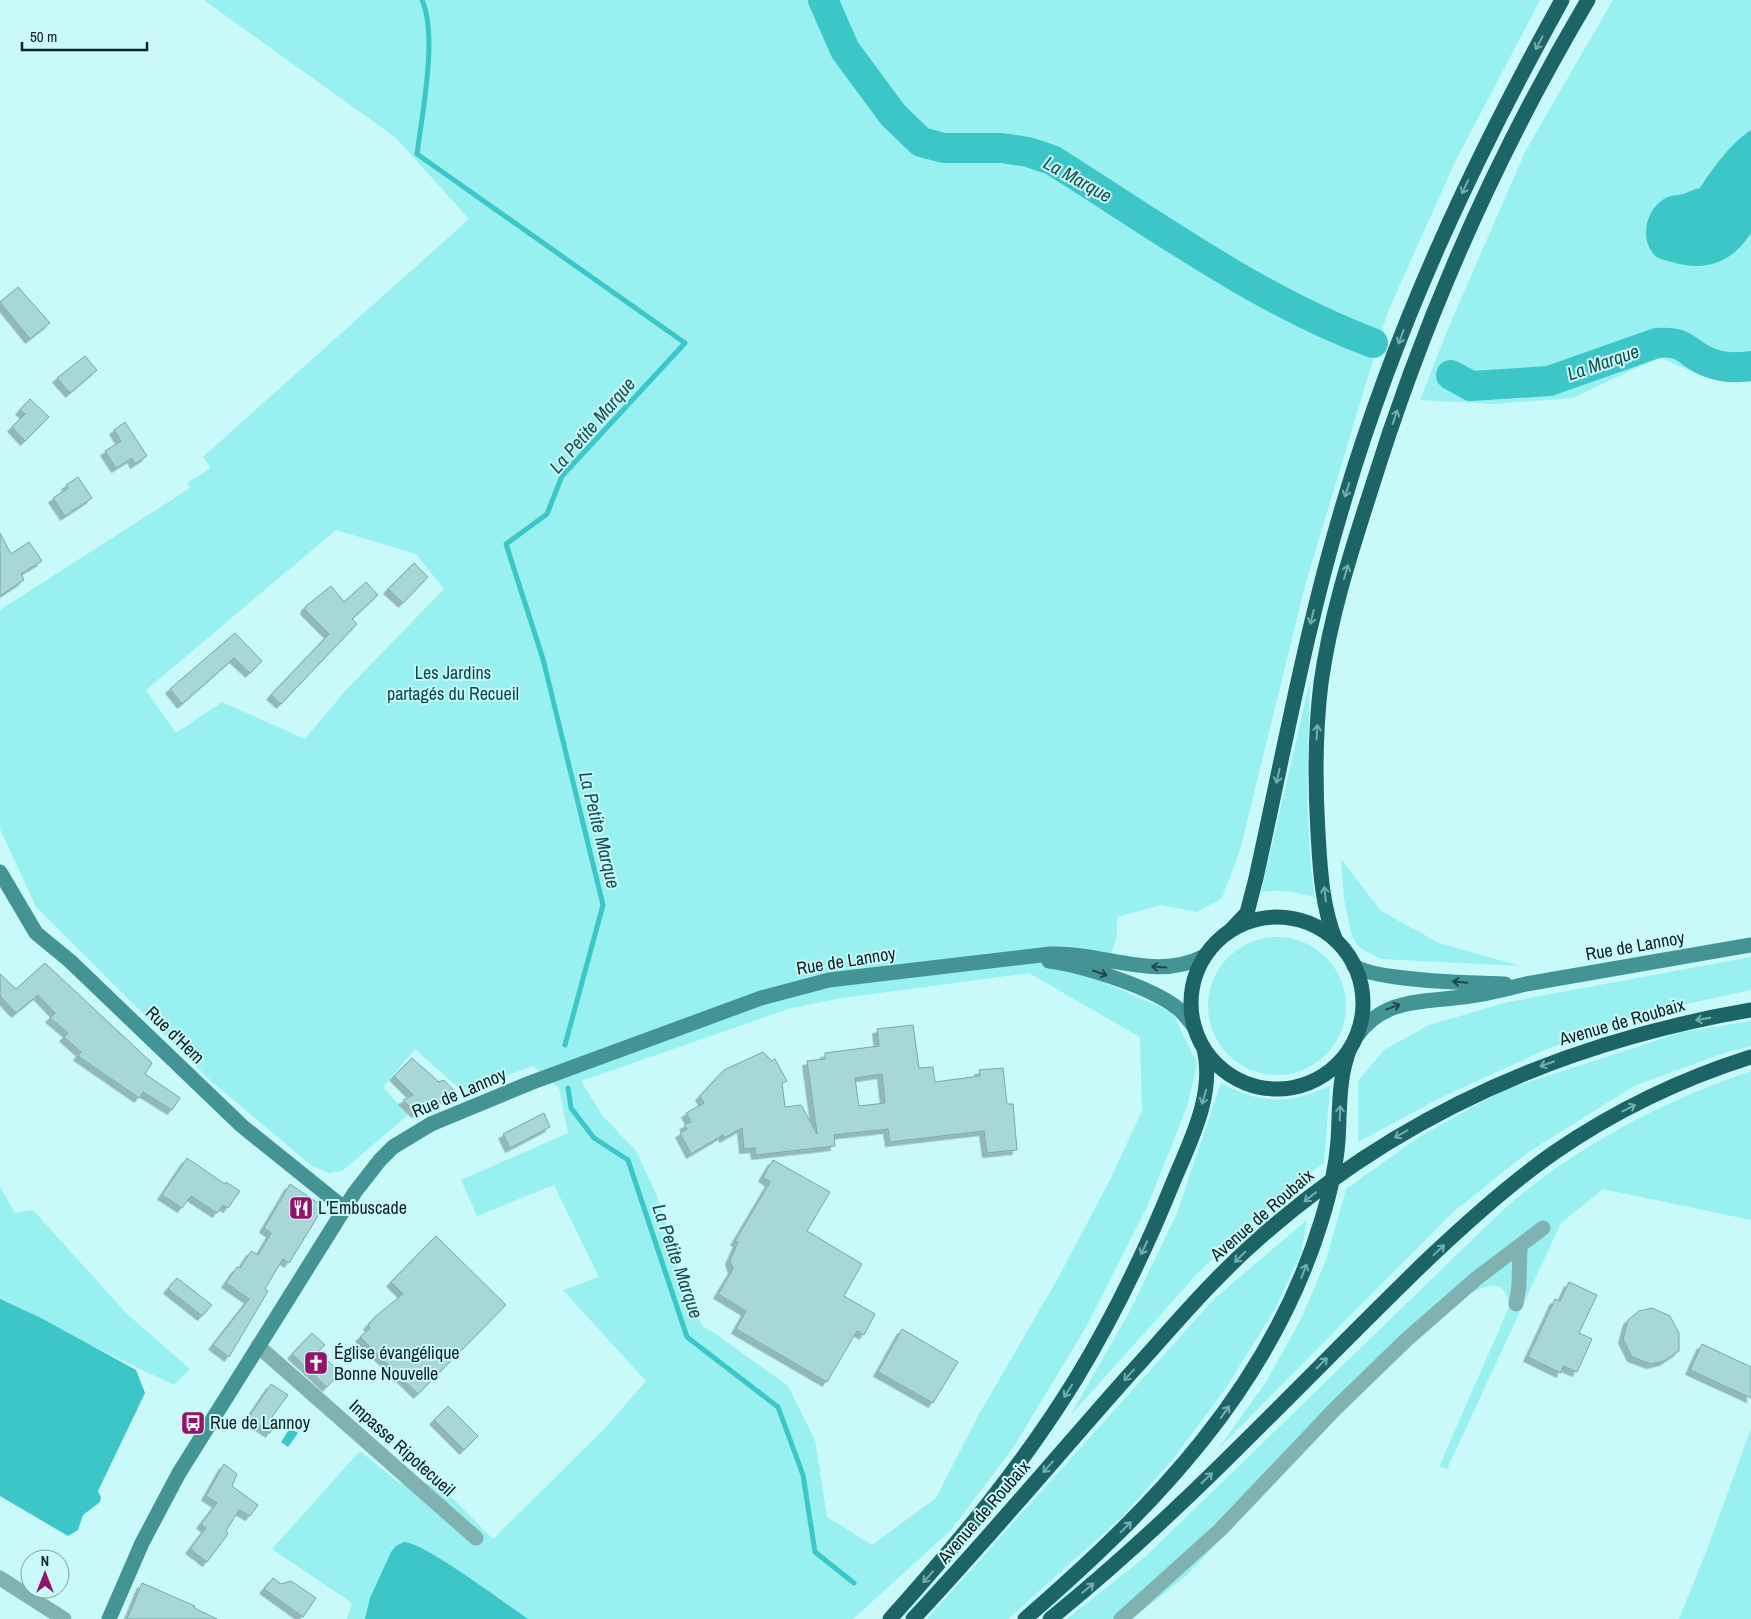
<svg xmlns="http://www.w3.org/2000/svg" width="1751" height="1619" font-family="'Archivo Narrow',sans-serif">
<defs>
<filter id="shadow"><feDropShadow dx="-4.5" dy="4.5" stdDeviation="0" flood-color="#0004"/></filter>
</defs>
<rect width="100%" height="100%" fill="#c9f9f9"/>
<path fill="#98f0f1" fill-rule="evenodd" d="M204,0H1540L1455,162L1387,314L1306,582L1240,850L1222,898L1197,912L1161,905L1117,917V935L1103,982L1172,1012L1197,1063L1188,1104L1147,1207L1086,1327L1015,1445L951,1530L853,1619H347L352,1603L272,1549L360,1451L399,1483L439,1485L493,1539L605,1428L646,1381L563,1290L599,1277L554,1185L477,1216L461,1180L568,1133L559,1088L533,1066L462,1091L415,1049L383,1087L408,1115L342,1171L328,1173L312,1166L211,1081L36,907L0,829V610L190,488L187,483L211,468L203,457L469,219L396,138ZM336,530L416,554L444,589L346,690L305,739L222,702L176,733L146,690ZM1029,973L1140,1037L1142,1111L1110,1180L1057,1280L978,1416L936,1498L872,1545L827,1517L815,1440L788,1386L713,1332L703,1327L680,1283L674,1247L657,1196L636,1151L602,1115L581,1081L791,1008L842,998Z
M1613,0H1751V373L1707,378L1659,357L1573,398L1494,404L1420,400L1447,331L1526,150Z
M1310,681C1308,754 1304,826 1315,898C1296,892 1281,889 1261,892Z
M1341,859L1381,911L1439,943L1520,966L1381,959L1360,948L1352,937L1344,899Z
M1208 1006a69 69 0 1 1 138 0a69 69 0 1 1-138 0Z
M1751,957V990L1636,1015L1545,1050L1442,1097L1358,1142V1081L1384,1050L1429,1025L1508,1002Z
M1751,1021V1046L1721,1054L1634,1086L1527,1153L1453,1212L1218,1449L1266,1382L1302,1317L1326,1260L1346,1189L1419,1137L1504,1090L1683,1032Z
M1751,1071V1220L1603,1189L1561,1223L1447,1469L1439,1467L1509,1307C1507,1273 1480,1287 1461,1299L1338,1414L1187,1575L1132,1619H1067L1145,1557L1504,1209C1575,1147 1662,1101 1751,1071Z
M1221,1083C1263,1105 1287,1104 1330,1086L1324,1163L1276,1199L1196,1275L1070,1416L1130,1311L1177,1213Z
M0,1187L15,1213L33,1210L126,1313L190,1369L174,1385L0,1302Z
M1307,1220L1301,1253L1275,1309L1226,1388L1173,1459L1122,1517L1008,1619H927L1215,1298Z
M1751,1428V1619H1679L1708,1547Z"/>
<path fill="#3dc6c8" d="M1751,130V233C1732,263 1705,272 1672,262C1665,260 1656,259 1652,252C1640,236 1647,209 1664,199C1671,194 1679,196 1686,193C1691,191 1694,189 1700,188C1713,168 1731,143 1751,130Z
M0,1299L41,1318L136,1370L145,1393L98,1491L101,1497L100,1502L83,1515L78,1530L68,1536L0,1496Z
M290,1428L298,1433L288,1447L281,1442Z
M404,1542C425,1543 506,1604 528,1619H365L370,1598L391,1552L396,1546Z"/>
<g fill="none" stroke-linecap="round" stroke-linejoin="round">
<path stroke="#3dc6c8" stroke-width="5" d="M422,0C438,36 422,114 417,154L685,343L562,476L547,514L506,544L543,659L603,905L565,1045
M568,1088L571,1108L594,1138L628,1160L687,1337L778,1407L803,1475L815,1552L854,1583"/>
<path stroke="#3dc6c8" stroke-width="30" d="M823,0L845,50L893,115L921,142L944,148H1002L1028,152L1052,160C1156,225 1258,300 1373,343
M1451,375L1471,386L1549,381L1657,343C1689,340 1686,355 1711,363C1724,368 1738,368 1751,366"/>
</g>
<path fill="#a8d7d7" stroke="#79a6a6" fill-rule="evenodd" filter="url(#shadow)" d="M18,287L50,323L30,339L0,302Z
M85,356L97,370L70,393L57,378Z
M30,399L49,417L25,441L12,427L25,414L20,410Z
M125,422L147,456L135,464L132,458L116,468L105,451L121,441L114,430Z
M78,477L92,498L65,516L53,498L68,488L66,485Z
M0,533L11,554L29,542L42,561L21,574L24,580L0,596Z
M414,563L428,577L403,603L388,589Z
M366,582L378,595L352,619L357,624L281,704L271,695L329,634L305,610L306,606L331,586L344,602Z
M235,633L262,661L250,673L234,658L182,704L170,689Z
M45,963L152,1063L145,1074L180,1098L172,1110L143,1092L139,1098L78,1056L81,1052L64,1037L68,1033L50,1018L55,1013L38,995L16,1013L0,996V974L16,989Z
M913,1025L919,1068L933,1067L935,1082L980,1076L979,1070L1003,1068L1007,1104H1013L1017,1150L987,1153L984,1131L890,1142L888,1129L834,1135L835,1146L756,1155L755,1148L744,1149L742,1128L724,1138L723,1135L691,1154L680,1133L687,1129L684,1125L691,1122L686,1113L704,1103L700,1096L724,1070L763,1052L772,1061L775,1059L787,1081L782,1083L785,1107L801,1105L817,1134L807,1061L825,1059V1053L879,1046L877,1029ZM882,1074L885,1103L859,1106L855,1078Z
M412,1058L439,1082L444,1080L456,1093L416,1113L403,1100L413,1095L394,1076Z
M544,1113L550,1127L510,1148L503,1134Z
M187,1158L225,1184L226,1182L240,1191L228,1208L223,1205L217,1213L191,1196L182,1208L162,1195Z
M773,1160L830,1192L807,1231L862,1264L844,1296L875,1314L864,1335L857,1331L827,1382L736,1329L746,1311L718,1294L733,1269L730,1260L738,1242L735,1241L770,1182L763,1177Z
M290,1184L321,1205V1211L289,1263L283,1259L275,1272L265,1289L268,1291L229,1357L213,1345L249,1299L226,1283L237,1267L240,1268L251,1251L258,1255L271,1233L264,1228Z
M436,1236L506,1305L418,1394L360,1337L370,1328L368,1325L376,1316L403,1294L391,1282Z
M177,1278L212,1305L202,1316L168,1289Z
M1569,1282L1597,1295L1579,1333L1592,1339L1577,1372L1563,1366L1561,1373L1528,1357L1555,1299L1560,1301Z
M1652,1308L1670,1316L1679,1333V1351L1664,1361L1651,1364L1632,1357L1623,1339L1628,1320L1639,1311Z
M902,1329L958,1362L933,1403L878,1372Z
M312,1333L325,1345L318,1352L340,1372L327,1387L292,1354Z
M1702,1344L1751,1367V1398L1690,1370Z
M271,1384L288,1395L272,1417L278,1421L270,1433L248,1418Z
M448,1406L478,1436L464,1450L434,1420Z
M224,1464L237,1474L232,1486L258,1505L250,1516L239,1510L226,1531L228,1534L207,1562L190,1549L206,1528L201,1524L217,1503L206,1496Z
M273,1578L281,1584L291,1581L316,1598L303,1617L264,1589Z
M142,1583L195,1606L194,1608L217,1619H127Z"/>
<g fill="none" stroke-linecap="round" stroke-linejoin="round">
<path stroke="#81b2b2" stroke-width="15" d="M1516,1304L1519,1286L1520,1246
M258,1346L476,1538
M0,1578L64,1619
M1121,1619L1220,1530L1334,1410L1406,1340L1477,1278L1543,1228"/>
<path stroke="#449495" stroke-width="15" d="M0,872L36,933L70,961L242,1126L344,1208
M1049,961C1082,965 1150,987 1176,1007C1183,1012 1189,1020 1194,1027
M1354,966C1377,981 1474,983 1505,984
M1356,1037C1385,996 1425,1003 1470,996C1489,994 1507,989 1526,984L1751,945
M109,1619L142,1543L179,1473L355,1192L380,1160L393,1147L431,1124L530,1083L761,998L829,980L1050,954C1104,952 1155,982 1205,956"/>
<path stroke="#1c6465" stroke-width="15" d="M1191 1003a86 86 0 1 1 172 0a86 86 0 1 1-172 0Z
M1231,930L1247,913L1256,878C1284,751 1307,623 1345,498C1397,323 1474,159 1562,0
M1336,941C1322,908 1320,868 1318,833C1315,783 1315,732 1321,683C1330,618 1350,555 1370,493C1423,321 1496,155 1588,0
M890,1619C958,1543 1024,1464 1077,1377C1115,1314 1147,1247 1174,1180C1191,1140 1215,1093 1204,1049
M913,1619C987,1540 1057,1456 1129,1375C1170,1330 1209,1283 1254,1243C1396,1115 1564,1042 1751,1010
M1025,1619C1155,1506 1271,1387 1322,1219C1330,1193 1336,1168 1338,1141C1340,1109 1338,1078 1350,1048
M1050,1619C1118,1564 1181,1505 1242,1444C1304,1383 1364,1321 1426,1261C1467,1222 1509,1184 1555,1152C1615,1111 1681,1079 1751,1057"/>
</g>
<defs><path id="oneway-shaft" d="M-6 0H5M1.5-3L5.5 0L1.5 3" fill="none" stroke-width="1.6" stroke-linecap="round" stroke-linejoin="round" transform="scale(1.25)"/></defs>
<g stroke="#72aeaf">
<use href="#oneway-shaft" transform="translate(1539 43) rotate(118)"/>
<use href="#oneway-shaft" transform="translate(1465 187) rotate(115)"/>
<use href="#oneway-shaft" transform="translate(1401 337) rotate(111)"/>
<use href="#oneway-shaft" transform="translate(1395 417) rotate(-71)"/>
<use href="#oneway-shaft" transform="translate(1347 490) rotate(108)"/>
<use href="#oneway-shaft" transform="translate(1346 572) rotate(-74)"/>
<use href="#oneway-shaft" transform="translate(1312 617) rotate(104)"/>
<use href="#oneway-shaft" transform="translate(1317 732) rotate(-87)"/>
<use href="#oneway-shaft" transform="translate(1278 776) rotate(102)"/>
<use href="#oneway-shaft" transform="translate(1325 894) rotate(-97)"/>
<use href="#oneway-shaft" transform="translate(1703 1019) rotate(170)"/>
<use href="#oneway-shaft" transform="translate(1547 1064) rotate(161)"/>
<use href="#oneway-shaft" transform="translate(1204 1097) rotate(107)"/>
<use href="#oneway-shaft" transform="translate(1629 1108) rotate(-27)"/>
<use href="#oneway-shaft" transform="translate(1340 1113) rotate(-88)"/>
<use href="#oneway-shaft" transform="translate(1401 1134) rotate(150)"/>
<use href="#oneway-shaft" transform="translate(1310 1197) rotate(142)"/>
<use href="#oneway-shaft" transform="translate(1144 1248) rotate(115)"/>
<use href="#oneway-shaft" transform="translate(1439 1250) rotate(-43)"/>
<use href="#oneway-shaft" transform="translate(1240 1257) rotate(136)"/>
<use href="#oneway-shaft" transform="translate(1304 1271) rotate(-69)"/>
<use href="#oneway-shaft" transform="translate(1322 1363) rotate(-45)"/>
<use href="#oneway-shaft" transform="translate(1129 1375) rotate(132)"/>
<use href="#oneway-shaft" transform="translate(1068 1391) rotate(123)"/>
<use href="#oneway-shaft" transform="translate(1225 1412) rotate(-55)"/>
<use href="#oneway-shaft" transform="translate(1048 1467) rotate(132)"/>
<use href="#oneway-shaft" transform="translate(1207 1478) rotate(-44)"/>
<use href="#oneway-shaft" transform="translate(1126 1527) rotate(-45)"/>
<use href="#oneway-shaft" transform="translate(928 1577) rotate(131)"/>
<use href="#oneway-shaft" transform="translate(1088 1588) rotate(-40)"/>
</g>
<g stroke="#21494a">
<use href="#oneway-shaft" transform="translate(1159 967) rotate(-176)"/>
<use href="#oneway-shaft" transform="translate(1100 973) rotate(19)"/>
<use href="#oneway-shaft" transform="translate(1460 982) rotate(-175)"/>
<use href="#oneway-shaft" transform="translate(1393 1007) rotate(-20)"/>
</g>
<defs>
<symbol id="restaurant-square" viewBox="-11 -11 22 22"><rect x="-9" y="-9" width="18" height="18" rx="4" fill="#95126a" stroke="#c9f9f9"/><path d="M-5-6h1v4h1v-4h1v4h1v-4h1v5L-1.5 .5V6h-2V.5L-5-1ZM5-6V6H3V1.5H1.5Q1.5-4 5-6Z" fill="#fff"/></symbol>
<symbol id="church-square" viewBox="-11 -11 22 22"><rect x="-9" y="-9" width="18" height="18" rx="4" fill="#95126a" stroke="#c9f9f9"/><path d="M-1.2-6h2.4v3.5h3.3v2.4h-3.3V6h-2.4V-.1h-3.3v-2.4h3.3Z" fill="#fff"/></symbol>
<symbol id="bus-square" viewBox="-11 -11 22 22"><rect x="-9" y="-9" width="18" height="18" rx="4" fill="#95126a" stroke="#c9f9f9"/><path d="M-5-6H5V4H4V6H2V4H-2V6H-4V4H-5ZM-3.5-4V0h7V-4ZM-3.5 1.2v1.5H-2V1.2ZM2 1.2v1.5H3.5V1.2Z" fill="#fff"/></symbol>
</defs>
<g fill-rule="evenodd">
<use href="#restaurant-square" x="287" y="1194" width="28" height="28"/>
<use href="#church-square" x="302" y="1349" width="28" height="28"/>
<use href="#bus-square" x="179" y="1409" width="28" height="28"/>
</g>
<g text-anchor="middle" stroke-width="4" stroke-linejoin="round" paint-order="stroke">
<g font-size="18" fill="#0a4748" stroke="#c9f9f9">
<text x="453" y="679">Les Jardins<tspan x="453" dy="21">partagés du Recueil</tspan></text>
</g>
<g font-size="18" fill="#0e2021" stroke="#c9f9f9">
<text transform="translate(1635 946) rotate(-10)" y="6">Rue de Lannoy</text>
<text transform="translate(846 961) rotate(-9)" y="6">Rue de Lannoy</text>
<text transform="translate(1622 1022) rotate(-16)" y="6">Avenue de Roubaix</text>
<text transform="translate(175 1035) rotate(44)" y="6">Rue d'Hem</text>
<text transform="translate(459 1093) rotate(-23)" y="6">Rue de Lannoy</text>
<text transform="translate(1262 1215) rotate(-41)" y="6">Avenue de Roubaix</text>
<text transform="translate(402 1448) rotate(42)" y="6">Impasse Ripotecueil</text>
<text transform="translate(984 1512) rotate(-49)" y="6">Avenue de Roubaix</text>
</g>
<g font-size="18" fill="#0e2021" stroke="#c9f9f9" text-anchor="start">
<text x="318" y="1214">L'Embuscade</text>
<text x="334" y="1359">Église évangélique<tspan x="334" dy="21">Bonne Nouvelle</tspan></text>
<text x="210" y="1429">Rue de Lannoy</text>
</g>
<g font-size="19" font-style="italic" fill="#175051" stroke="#c9f9f9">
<text transform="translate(1078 179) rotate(29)" y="7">La Marque</text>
<text transform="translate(1603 362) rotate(-19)" y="7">La Marque</text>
<text transform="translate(592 425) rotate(-49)" y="7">La Petite Marque</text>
<text transform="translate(600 830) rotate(76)" y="7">La Petite Marque</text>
<text transform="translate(678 1261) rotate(71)" y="7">La Petite Marque</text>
</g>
</g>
<g transform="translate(45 1574)"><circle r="24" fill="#c9f9f9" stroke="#7ea2a3"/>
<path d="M0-4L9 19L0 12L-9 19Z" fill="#95126a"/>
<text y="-8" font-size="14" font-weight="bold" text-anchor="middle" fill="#0e2021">N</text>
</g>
<path d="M22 42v8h125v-8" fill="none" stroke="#0e2021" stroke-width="2.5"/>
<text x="30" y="42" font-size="15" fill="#0e2021" stroke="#c9f9f9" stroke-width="4" paint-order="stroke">50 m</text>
</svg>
